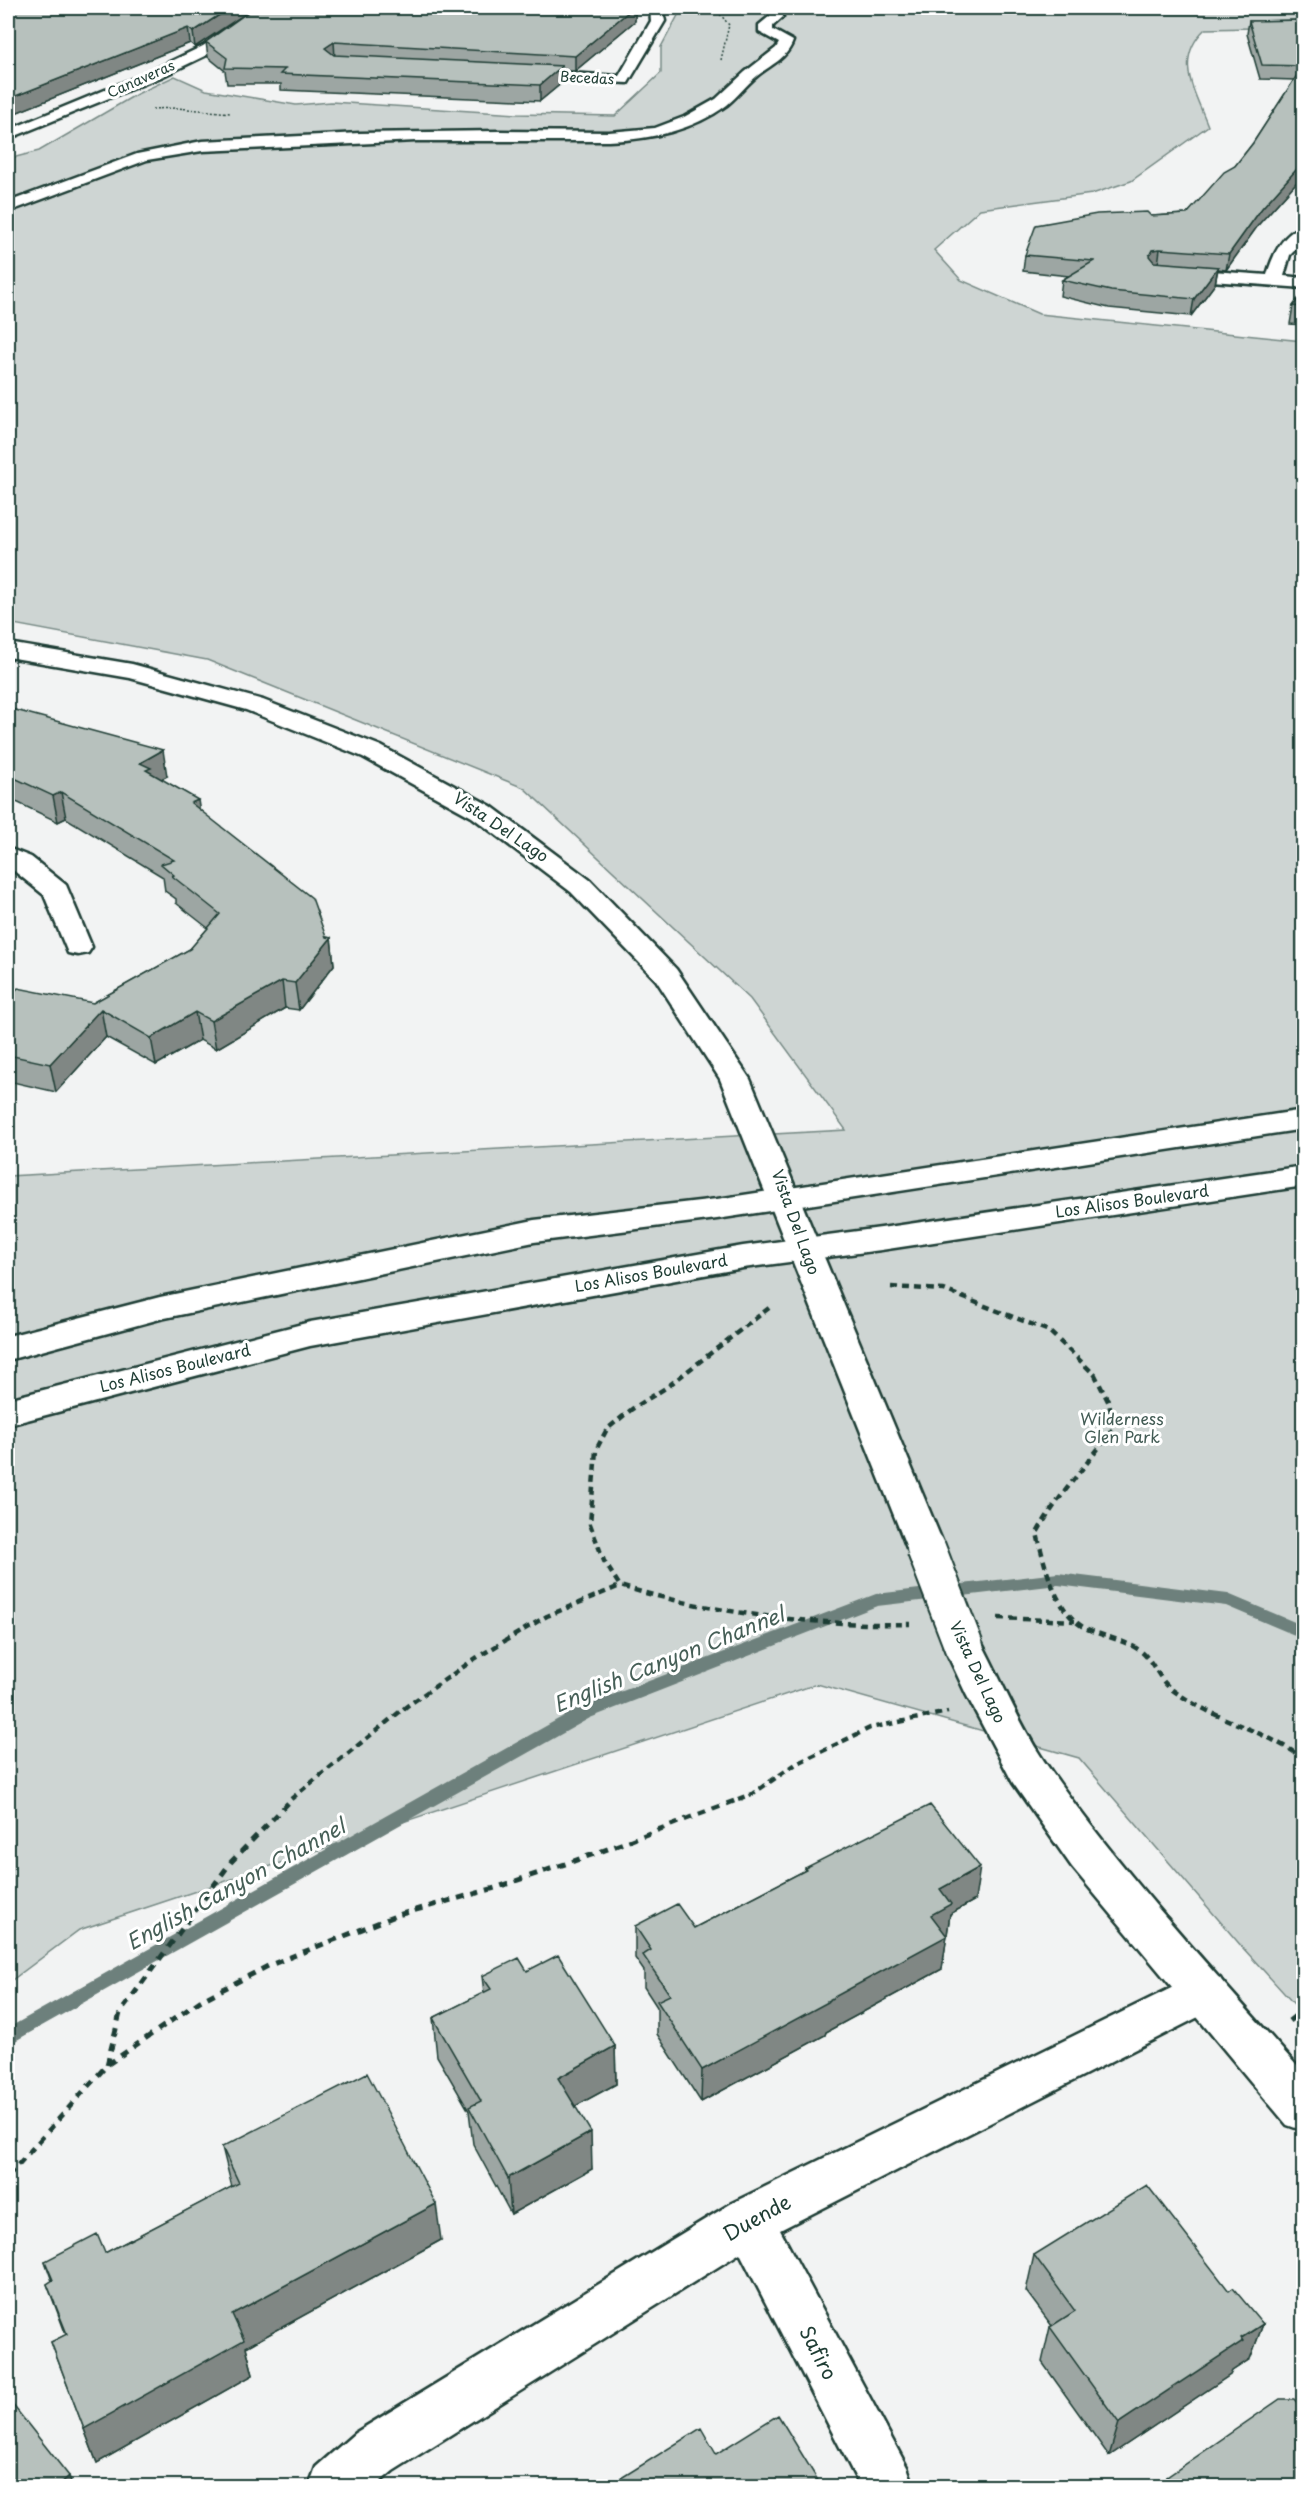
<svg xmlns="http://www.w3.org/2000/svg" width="1311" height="2494" font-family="'Playpen Sans',sans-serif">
<rect width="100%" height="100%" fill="#f2f3f3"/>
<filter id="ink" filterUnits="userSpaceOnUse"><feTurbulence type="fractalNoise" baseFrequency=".0167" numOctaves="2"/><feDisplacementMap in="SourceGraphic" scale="12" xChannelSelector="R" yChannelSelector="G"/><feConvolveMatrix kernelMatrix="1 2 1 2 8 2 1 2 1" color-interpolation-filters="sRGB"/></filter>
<g filter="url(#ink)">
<path fill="#ced5d3" stroke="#768984" stroke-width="1.5" d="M682,8H1303V26L1301,27L1205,29C1173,60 1195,91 1208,126L1131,181L1092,194L980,209L934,250L961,280L1039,314L1303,341V2014L1243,1948L1079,1758L817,1684L79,1930L8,1983V1176L846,1130L750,999L524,788L207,660L8,623V159L39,151L137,94L175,76L206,90L296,105L331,102L517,114L615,116L661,73V47Z"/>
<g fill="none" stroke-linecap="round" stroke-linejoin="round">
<path fill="#6d807b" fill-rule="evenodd" d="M1058,1573L1228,1594L1304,1626V1639L1226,1606L1058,1585L877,1606L590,1718L8,2045V2028L578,1708L876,1594Z"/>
<defs>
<path id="minor" d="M257,8H271L213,52L161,77L8,139V130L151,71L203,46Z
M650,8H662L665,21L628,83L517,78L510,74L517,70L619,76L651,21Z
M770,8H782L783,17L773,26V30L793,41C787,59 770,65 757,76C746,85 738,96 727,105C692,131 651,139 609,141H416L202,151L147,160L8,212V202L137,154L202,141L360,133L499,131L609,132L655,128L684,117L716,99L745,72L776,48L779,43L759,32V25L770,16Z
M1304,226V241L1290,255L1284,276L1304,278V288L1171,278L1165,277L1162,273L1165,269L1171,268L1267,275C1272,257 1283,231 1304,226Z
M8,848L31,857L66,885L92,947L88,953L78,955L68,953L44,895L8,866Z
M1204,1972L1220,1978L1227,1992L1220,2006L780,2230L907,2467L914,2486H860L740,2253L393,2471L375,2486H309L316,2467L355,2433L732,2203Z"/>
<path id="tertiary" d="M8,643L132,664L263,700L381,746L491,806L590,880L676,969L750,1079L945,1548L939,1558L926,1562L913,1558L907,1548L720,1079L656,980L571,892L472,817L363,757L246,710L130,678L8,657Z
M964,1631L978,1636C1000,1677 1018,1722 1044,1761C1121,1873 1215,1972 1304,2074V2131L1287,2125L1072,1867L1013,1783L966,1694L944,1647L950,1636Z"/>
<path id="secondary" d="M1304,1110V1129L717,1219L534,1242L160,1319L8,1360V1336L160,1297L534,1220L717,1199Z
M1304,1166V1186L881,1250L743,1268L310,1346L8,1425V1399L310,1322L743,1246L881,1228Z"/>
</defs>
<use href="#minor" stroke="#1f3d34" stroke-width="5"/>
<use href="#tertiary" stroke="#1f3d34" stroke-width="5"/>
<use href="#secondary" stroke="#1f3d34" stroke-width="5"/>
<path stroke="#1f3d34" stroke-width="1.5" stroke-dasharray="2 2" stroke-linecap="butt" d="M715,8L729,25L721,60
M152,109L177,108L231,113"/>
<path stroke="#1f3d34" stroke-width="4.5" stroke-dasharray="7 5" stroke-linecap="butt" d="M891,1287L944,1290L1049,1331L1095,1375L1109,1403L1114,1427C1089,1463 1058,1495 1037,1533C1044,1564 1055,1612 1085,1628C1102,1636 1120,1639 1136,1648C1150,1656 1155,1671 1165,1683C1170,1689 1177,1693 1183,1697C1221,1722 1267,1731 1304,1759
M769,1308L667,1387L632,1409L607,1429L596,1450L590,1524L604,1561L620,1586C713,1613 813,1626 910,1624
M998,1618L1075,1621
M291,1799L407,1706L476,1658L547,1616L620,1586
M738,1799L752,1794L796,1764L870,1728L948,1712"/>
<path stroke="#1f3d34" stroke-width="5" stroke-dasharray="8 7" stroke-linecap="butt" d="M1289,2021L1304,2009
M107,2065L120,2013L231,1862L293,1798
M8,2176L107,2065L200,2001L270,1965L398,1915L495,1888L597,1853L742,1798"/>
<use href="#minor" fill="#fff" fill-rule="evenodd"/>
<use href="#tertiary" fill="#fff" fill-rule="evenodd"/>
<use href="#secondary" fill="#fff" fill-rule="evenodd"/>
<defs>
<path id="tertiary-bridge" d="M926,1548L964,1647"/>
</defs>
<use href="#tertiary-bridge" stroke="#1f3d34" stroke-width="42" stroke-linecap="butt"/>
<use href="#tertiary-bridge" stroke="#fff" stroke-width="38"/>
</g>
<path fill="#9da6a3" stroke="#1f3d34" stroke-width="1.5" d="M8,8H635V21L575,71H562L563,82L540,101L281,90V84H227L225,71L208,57L206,42L252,9L195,47L190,43L8,116Z
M1304,20V174L1259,224L1226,270L1218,269L1215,284L1191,316L1109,308L1060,296L1062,280L1069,276L1023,271L1025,255L1151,216L1187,214L1235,166L1253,143L1294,80L1260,79L1247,34L1249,21Z
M1304,291V325L1290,324L1293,306Z
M8,708L167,776L161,779L200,810L326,937L331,938L334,965L299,1010L285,1008L216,1049L200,1040L156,1065L106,1037L56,1092L8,1081V998L93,1003L190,949L208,928L176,903V899L165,891L163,877L66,818L58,822L8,798Z
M805,1868L975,1900L950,1914L942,1969L826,2032L825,2035L701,2102L657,2034V2007L644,1987V1971L635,1958V1926L694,1928L804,1871Z
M527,1971L615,2046L616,2084L575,2106L592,2169L511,2214L473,2144L469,2111L437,2056L433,2018L484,1993L482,1976Z
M222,2147L441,2240L246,2347L253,2375L97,2463L51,2342L66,2335L47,2284L52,2281L45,2261L105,2253L232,2187Z
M1034,2255L1229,2291L1263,2324L1250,2359L1232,2371L1230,2375L1109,2456L1042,2362L1050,2327L1052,2326L1026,2291Z
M1167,2477L1304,2487H1164Z"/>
<path fill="#808784" stroke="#1f3d34" stroke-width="1.5" d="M230,8H254L195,47L193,32Z
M633,8H635V21L575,71V56Z
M188,28L190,43L8,116V99Z
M334,42L335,58L325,48Z
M562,66L563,82L540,101V85Z
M1304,161V174L1259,224L1226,270L1229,254L1262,208Z
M1160,249L1158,265L1150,267L1149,256L1152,250Z
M1218,267L1215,284L1191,316L1194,299Z
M163,750L167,776L153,783L140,763Z
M61,792L66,818L58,822L53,796Z
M198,800L202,825L191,803Z
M331,938L334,965L299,1010L295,983Z
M282,981L285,1008L216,1049L211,1021Z
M101,1009L106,1037L56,1092L50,1064Z
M195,1012L200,1040L156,1065L151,1038Z
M980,1867L975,1900L950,1914L942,1969L826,2032L825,2035L701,2102L702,2070L827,2001L931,1915L940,1889Z
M615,2046L616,2084L559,2115L558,2078Z
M591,2132L592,2169L511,2214L508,2178Z
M436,2204L441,2240L246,2347L253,2375L97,2463L84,2429L232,2314Z
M1263,2324L1250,2359L1232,2371L1230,2375L1109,2456L1119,2423L1241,2338Z
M69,2476L73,2487H57Z"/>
<path fill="#b7c1bd" stroke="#1f3d34" stroke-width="1.5" d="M8,8H230L193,32L188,28L8,99Z
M254,8H633L575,56L334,42L325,48L334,55L562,66L540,85L280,74L285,69L225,68L227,58L206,42Z
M1304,20V161L1262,208L1229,254L1160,249L1152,250L1149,256L1154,262L1218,267L1194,299L1111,291L1062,280L1094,261L1025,255L1036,225L1097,214L1147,212L1151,216L1187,214L1224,172L1235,166L1253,143L1303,66L1262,65L1249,21Z
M1304,291V307L1293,306Z
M8,708L163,750L140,763L151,768L146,770L198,800L191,803L312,898L326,937L331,938L295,983L282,981L211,1021L195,1012L151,1038L101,1009L50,1064L8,1055V998L18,988L93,1003L190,949L220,914L172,876L174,875L161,864L174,860L61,792L53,796L8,775Z
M930,1805L980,1867L940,1889L951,1904L931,1915L947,1936L827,2001L828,2002L702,2070L657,2001L670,1995L643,1955L651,1950L635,1926L677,1904L694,1928L806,1870L805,1868Z
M558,1955L615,2046L558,2078L591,2132L508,2178L469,2107L481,2101L433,2018L491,1989L482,1976L519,1958L527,1971Z
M367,2073L436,2204L232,2314L244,2340L84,2429L51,2342L67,2334L47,2284L53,2280L45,2261L97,2234L105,2253L239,2183L222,2147Z
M1147,2185L1229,2291L1233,2288L1263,2324L1241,2338L1243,2341L1119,2423L1050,2327L1075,2311L1034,2255Z
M8,2399L69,2476L57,2487H8Z
M1280,2399H1294L1304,2411V2487H1174L1167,2477Z
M778,2415L822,2487H610V2485L701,2428L716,2454Z"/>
</g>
<g text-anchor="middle" stroke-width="6" stroke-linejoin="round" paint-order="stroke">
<g font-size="14" fill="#1f3d34" stroke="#fff">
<text transform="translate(587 78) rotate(3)" y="5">Becedas</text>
<text transform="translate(141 79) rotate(-24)" y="5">Canaveras</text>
</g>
<g font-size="16" fill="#1f3d34" stroke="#fff">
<text transform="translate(501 827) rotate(34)" y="6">Vista Del Lago</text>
<text transform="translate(1132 1201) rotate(-8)" y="6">Los Alisos Boulevard</text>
<text transform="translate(796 1222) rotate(70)" y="6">Vista Del Lago</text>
<text transform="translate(651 1273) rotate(-10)" y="6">Los Alisos Boulevard</text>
<text transform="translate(175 1368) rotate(-14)" y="6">Los Alisos Boulevard</text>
<text transform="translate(978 1672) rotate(65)" y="6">Vista Del Lago</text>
</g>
<g font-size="16" fill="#425b54" stroke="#fff">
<text x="1122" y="1425">Wilderness<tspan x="1122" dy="18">Glen Park</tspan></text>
</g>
<g font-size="20" fill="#1f3d34" stroke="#fff">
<text transform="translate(757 2218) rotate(-29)" y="7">Duende</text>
<text transform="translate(818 2353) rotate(63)" y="7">Safiro</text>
</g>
<g font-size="21" font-style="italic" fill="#465f57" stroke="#fff">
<text transform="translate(669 1660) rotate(-22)" y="7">English Canyon Channel</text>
<text transform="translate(236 1885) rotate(-29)" y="7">English Canyon Channel</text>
</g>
</g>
<rect width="1311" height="2494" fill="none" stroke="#fff" stroke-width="30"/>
<rect x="15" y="15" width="1281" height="2464" fill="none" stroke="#1f3d34" stroke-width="2" filter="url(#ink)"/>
</svg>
